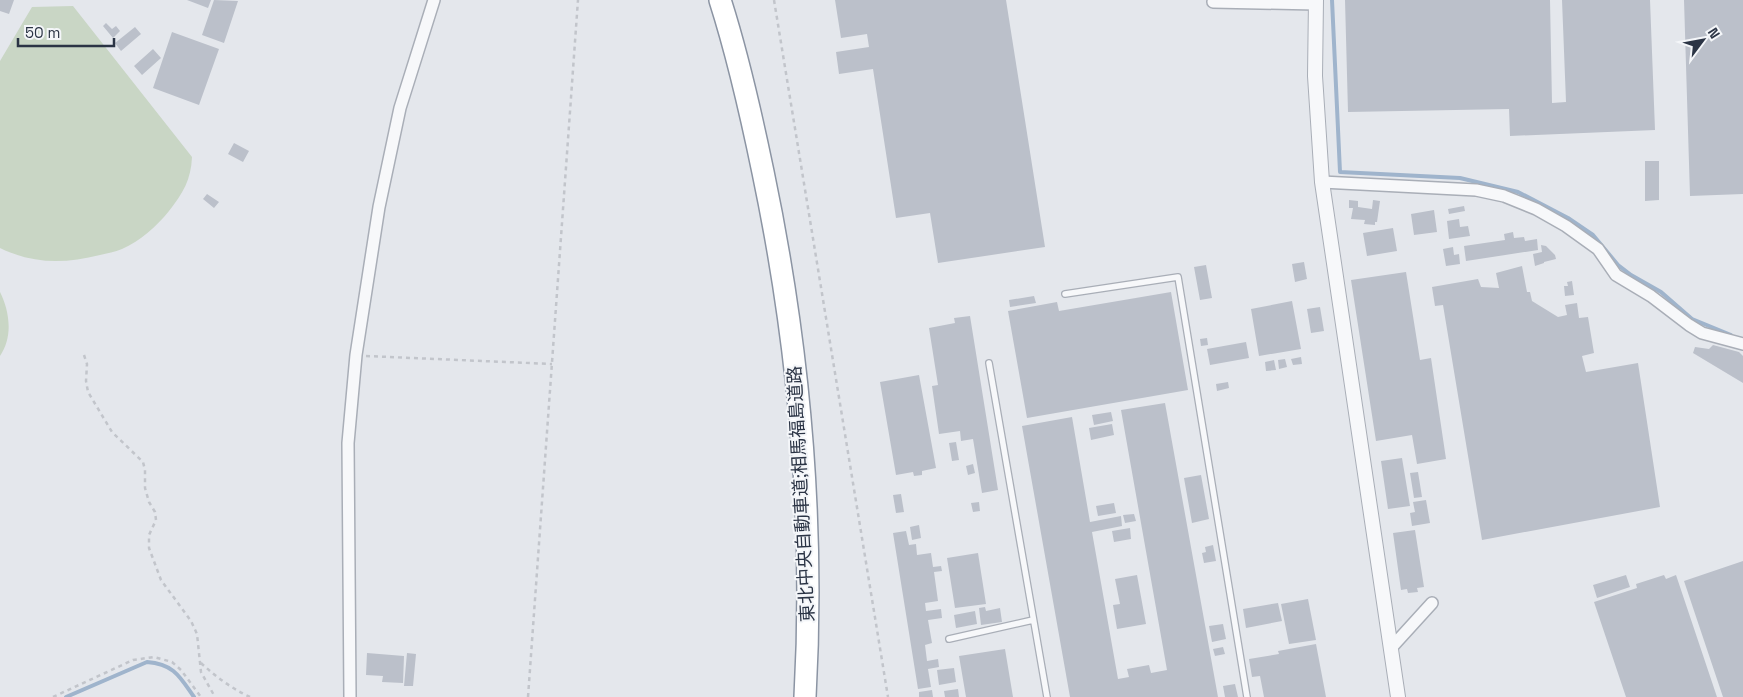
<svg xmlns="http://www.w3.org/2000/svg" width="1743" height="697" font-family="'Space Grotesk','Noto Sans JP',sans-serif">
<rect width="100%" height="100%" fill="#e4e7ec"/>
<path fill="#c9d6c5" d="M73,6L192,157C191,180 183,193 169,211C156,227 140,241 122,249C115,252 107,253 100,255C64,264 33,264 0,248V61L32,7Z
M0,292C10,312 13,337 0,356Z"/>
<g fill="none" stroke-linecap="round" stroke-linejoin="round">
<path stroke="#9fb4cc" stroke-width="4" d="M1332,0L1340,172L1460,178L1518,192L1568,218L1593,235L1618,265L1631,275L1661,292L1692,319L1731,335
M66,697L147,662C174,664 180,677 194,697"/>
</g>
<path fill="#bbc0ca" d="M0,0H14L9,14L0,11Z
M187,0H211L208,8Z
M214,0L238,1L224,43L202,35Z
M835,0H1006L1045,247L938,263L930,213L896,218L873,69L839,74L836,52L869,47L867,34L841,38Z
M1345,0H1550L1552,103L1566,102L1562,0H1650L1655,130L1510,136L1509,109L1348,112Z
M1684,0H1743V194L1690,196Z
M106,23L112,29L116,26L120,31L113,38L103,26Z
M135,27L141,34L121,51L115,43Z
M172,32L219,49L199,105L153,88Z
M153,49L161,58L142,75L134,66Z
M234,143L249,151L243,162L228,154Z
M1645,161H1659V200L1645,201Z
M207,194L219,202L214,208L203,199Z
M1349,200L1358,201V207L1372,209L1373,200L1380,201L1377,222H1375V225L1364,224L1365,220L1351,219L1353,208H1349Z
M1464,206L1465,211L1449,214L1448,209Z
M1434,210L1437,232L1414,235L1411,214Z
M1459,219L1460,227L1468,226L1470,236L1449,239L1447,221Z
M1393,228L1397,251L1367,256L1363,233Z
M1513,232L1514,238L1524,237L1525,241L1537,239L1538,250L1466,261L1464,246L1505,240L1504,234Z
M1541,245L1546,246L1555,255L1556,259L1544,262V263L1535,266L1533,254L1542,252Z
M1453,247L1454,255L1459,254L1460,264L1446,266L1443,249Z
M1304,262L1307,279L1295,282L1292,264Z
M1206,265L1212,298L1200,300L1194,267Z
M1522,266L1527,292H1530L1532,301L1558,317L1567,315L1565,305L1577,303L1579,318L1588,317L1594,353L1582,356L1586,372L1638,363L1660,507L1482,540L1443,305L1435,306L1432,287L1478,279L1481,287L1499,288L1496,273Z
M1406,272L1420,360L1431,358L1446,459L1417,464L1412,435L1376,441L1351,280Z
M1572,281L1574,295L1565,296L1564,286H1568L1567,282Z
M1171,292L1188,390L1027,418L1008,311L1057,302L1059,311Z
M1034,296L1036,303L1010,307L1009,300Z
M1292,301L1301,349L1259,356L1251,309Z
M1320,307L1324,331L1311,333L1307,309Z
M970,316L998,490L982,493L973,439L961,441L960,431L939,434L932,386L938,385L929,328L955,323L954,318Z
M1207,338L1208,345L1201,346L1200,339Z
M1246,342L1249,358L1210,365L1207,349Z
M1713,345L1739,352L1743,356V383L1693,353L1695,347L1709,349Z
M1301,357L1302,364L1293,365L1291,359Z
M1285,359L1287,367L1279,369L1278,360Z
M1274,360L1276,370L1266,371L1265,362Z
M919,375L936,468L922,471V475L914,476L913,472L896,475L880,382Z
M1228,382L1229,388L1217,391L1216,384Z
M1165,403L1218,697H1070L1022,426L1072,417L1090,522L1121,516L1122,526L1092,532L1118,679L1129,677L1127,669L1149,665L1151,673L1167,670L1121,410Z
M1111,412L1113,421L1094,425L1092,415Z
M1112,424L1114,435L1091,440L1089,428Z
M956,442L959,460L952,461L949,443Z
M1402,458L1410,506L1388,509L1381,461Z
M973,464L975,473L968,475L966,466Z
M1418,472L1422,497L1414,498L1410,473Z
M1201,475L1209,519L1192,523L1184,478Z
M901,494L904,512L896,513L893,495Z
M1426,500L1430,523L1412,526L1410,513L1415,512L1413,502Z
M979,502L980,511L973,512L971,503Z
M1114,503L1116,513L1098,516L1096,506Z
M1134,514L1136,521L1125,523L1123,515Z
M919,525L921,538L912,540L910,527Z
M1130,528L1131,539L1114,542L1112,531Z
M1415,530L1424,587L1417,588L1418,592L1408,593L1407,589L1401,590L1393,533Z
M906,531L909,545L916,544L917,555L931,553L933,567L941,566L942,571L934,572L938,601L925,603L926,611L941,609L942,618L928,620L932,643L925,645L927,661L938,659L939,667L928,669L931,687L918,689L893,533Z
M1213,545L1216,561L1204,563L1202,553L1206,552L1205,547Z
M978,553L986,604L955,608L947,558Z
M1743,561V697H1723L1684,581Z
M1137,575L1146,624L1117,629L1113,605L1120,604L1115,579Z
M1626,575L1630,587L1597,598L1593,585Z
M1664,575L1666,579L1676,575L1717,697H1626L1594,602L1637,588L1636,584Z
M1308,599L1316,640L1289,644L1281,604Z
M1278,603L1282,621L1246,628L1243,609Z
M985,607L986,611L1000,608L1002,622L981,625L979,608Z
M975,611L977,624L956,628L954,615Z
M1223,624L1226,639L1212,642L1209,626Z
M1316,644L1326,697H1264L1260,676L1252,677L1249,659L1279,654L1278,651Z
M1223,647L1225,654L1215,656L1213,649Z
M1005,649L1013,697H966L959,656Z
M367,653L404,656L403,683L382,682L383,676L366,675Z
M407,653L416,654L413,686H404Z
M954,668L956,682L939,685L937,670Z
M1235,684L1238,697H1225L1223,686Z
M958,689L959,697H945L944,691Z
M932,690L933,697H919V692Z"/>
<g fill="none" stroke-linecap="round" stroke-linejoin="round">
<defs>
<path id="service" d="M1065,294L1178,277L1247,697
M989,363L1047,697
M949,639L1033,620"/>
<path id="minor" d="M1213,2L1316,4
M1322,182L1476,190L1504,196L1536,209L1566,226L1598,249L1616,275L1651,296L1689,325L1702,333L1743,344
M1391,648L1432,603
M350,697L348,443L356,355L379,207L400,108L434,0"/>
<path id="tertiary" d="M1316,0L1315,76L1322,182L1398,697"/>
<path id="motorway" d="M720,0C738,56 751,114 763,172C799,344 815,521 805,697"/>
</defs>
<use href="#service" stroke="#a9aeb7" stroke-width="8"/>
<use href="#minor" stroke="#a9aeb7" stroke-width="14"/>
<use href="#tertiary" stroke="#a9aeb7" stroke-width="16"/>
<use href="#motorway" stroke="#8b94a3" stroke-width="24"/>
<path stroke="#c2c5cb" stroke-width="2.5" stroke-dasharray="4 4" stroke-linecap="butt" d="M774,0L888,697
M84,355L87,364L86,381L88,392L112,432L143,462L145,470V488L149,502L155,512L156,520L149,535V548L161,580L191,621L197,634L201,672L215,697
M366,356L552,364
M201,663C216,677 231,688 250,697
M53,697L133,660L154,657L172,662L181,670L201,697
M528,697L578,0"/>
<use href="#service" stroke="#f7f8fa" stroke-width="5.5"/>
<use href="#minor" stroke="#f7f8fa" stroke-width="11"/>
<use href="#tertiary" stroke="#f7f8fa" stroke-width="14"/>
<use href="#motorway" stroke="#fff" stroke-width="21"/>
</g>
<g text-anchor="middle" stroke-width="4" stroke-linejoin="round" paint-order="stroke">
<g font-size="18" fill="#2b3445" stroke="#f4f6f9">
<text transform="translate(801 494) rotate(-93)" y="6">東北中央自動車道;相馬福島道路</text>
</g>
</g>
<g transform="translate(1703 40) rotate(58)" stroke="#f4f6f9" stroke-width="4" paint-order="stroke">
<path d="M0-4L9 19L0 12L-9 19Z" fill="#2b3445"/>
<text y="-8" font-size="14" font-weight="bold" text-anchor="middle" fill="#2b3445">N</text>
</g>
<path d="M18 38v8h96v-8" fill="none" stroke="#2b3445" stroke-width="2.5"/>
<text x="25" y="38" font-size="15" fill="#2b3445" stroke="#f4f6f9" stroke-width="4" paint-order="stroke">50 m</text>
</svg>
